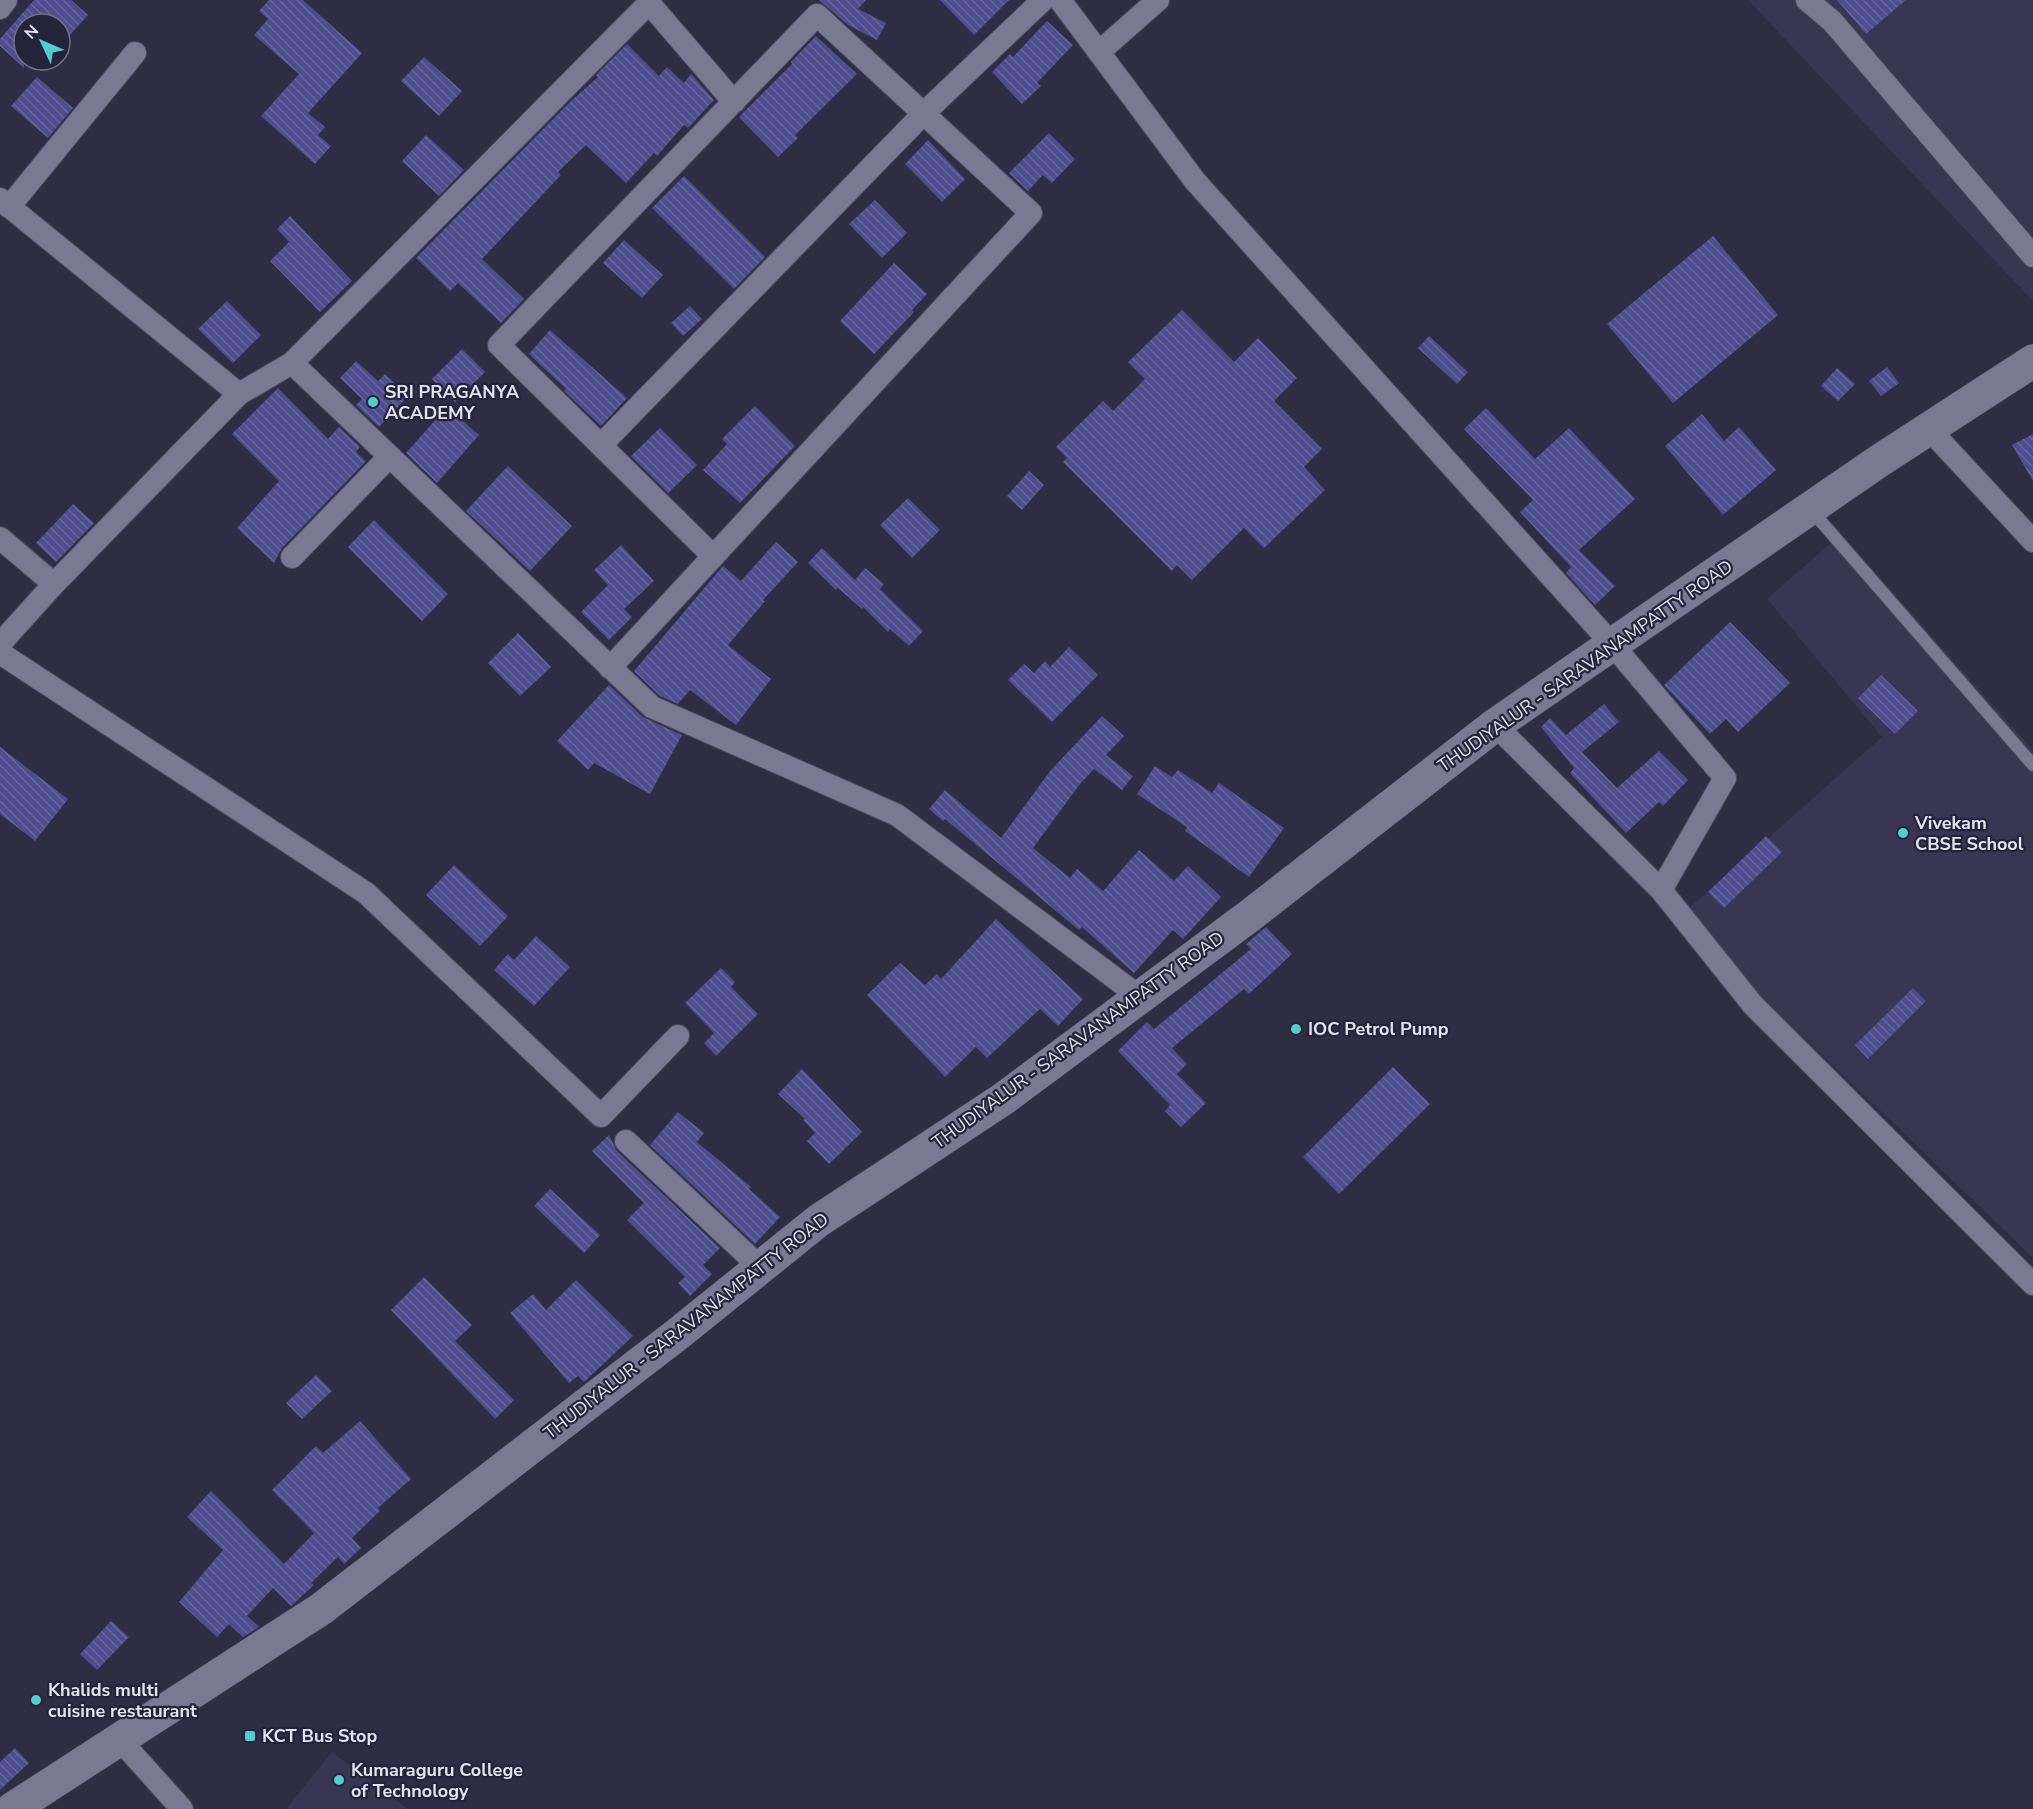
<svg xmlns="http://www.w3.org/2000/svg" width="2033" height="1809" font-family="'Nunito Sans',sans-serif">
<defs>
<pattern id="building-back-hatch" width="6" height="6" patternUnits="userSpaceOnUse" patternTransform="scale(1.5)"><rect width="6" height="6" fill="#4f4d8d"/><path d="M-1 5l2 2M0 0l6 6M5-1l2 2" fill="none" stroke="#68669e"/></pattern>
</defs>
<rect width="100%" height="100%" fill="#2e2d44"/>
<path fill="#383652" d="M1748,0H2033V301Z
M1841,534L2033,750V1258L1679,917L1882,737L1767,599Z
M332,1752L408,1809H286Z"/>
<path fill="url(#building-back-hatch)" d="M34,0H71L88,15L60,46V24H24V68L0,46V39Z
M269,0H303L362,53L308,113L325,127L318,135L331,146L315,164L261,116L299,74L254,35L268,19L259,11Z
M819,0H866L858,9L886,23L877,40L848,25Z
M940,0H1009L974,35Z
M1837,0H1906L1866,34Z
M1047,21L1073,45L1037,83L1041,86L1022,104L992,72L1010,54L1013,57Z
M816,36L857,74L795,135L798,138L778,157L739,117L792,64L791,62Z
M627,44L659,76L667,67L684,83L691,74L714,100L688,128L684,125L657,156L654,153L626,183L586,145L558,172L561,175L482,259L524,299L501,323L458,283L450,291L416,258L570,102L598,77L596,75Z
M424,57L462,91L439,116L401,81Z
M37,77L73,108L48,138L11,106Z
M1049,133L1075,159L1052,183L1043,175L1028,191L1009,173Z
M426,135L464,170L439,196L402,161Z
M928,140L965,179L942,202L905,164Z
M684,176L765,257L734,289L652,208Z
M875,200L907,233L882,258L849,224Z
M290,216L352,281L320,312L270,261L289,242L277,229Z
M1713,236L1778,315L1673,403L1607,324Z
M624,240L663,275L642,298L603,263Z
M894,263L927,294L912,310L914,312L874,354L840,321Z
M227,301L261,335L233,363L198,329Z
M690,306L702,319L683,336L671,323Z
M1182,310L1234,362L1258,338L1297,378L1274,401L1322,449L1304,467L1325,490L1264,548L1244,528L1192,580L1177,565L1172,571L1063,462L1067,458L1056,447L1103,401L1113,411L1145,379L1128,362Z
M550,330L627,398L601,426L564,391L566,389L529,354Z
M1429,336L1468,372L1457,384L1418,348Z
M462,349L485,372L455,402L432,379Z
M356,361L378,381L385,374L408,396L379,427L356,405L362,399L340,378Z
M1887,367L1899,383L1881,396L1869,381Z
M1837,368L1855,384L1838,401L1821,386Z
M278,388L328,439L339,427L360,447L356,452L366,461L282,548L274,563L237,528L279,481L232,434Z
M755,406L795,446L740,503L703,470L727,444L722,439Z
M447,407L479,435L437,483L406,453Z
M1486,408L1535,459L1569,428L1635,499L1579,550L1615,586L1595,605L1566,573L1571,567L1520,512L1533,500L1464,429Z
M1702,414L1724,441L1739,427L1776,470L1723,515L1665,446Z
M660,428L697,465L668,493L631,456Z
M2033,434V481L2012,445Z
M508,466L572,526L530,571L466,511Z
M1029,471L1044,485L1022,510L1007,496Z
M908,498L940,530L912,558L880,525Z
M73,504L94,523L56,562L36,543Z
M374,520L448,594L422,621L348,547Z
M776,542L798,562L763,600L765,601L728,645L771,679L736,725L690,690L678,704L660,696L634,671L723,566L741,581Z
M621,545L654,581L624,609L632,617L609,640L581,612L608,585L594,570Z
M822,548L855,580L865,568L884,584L880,589L923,631L909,646L890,629L888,632L863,607L862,609L838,588L836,590L808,563Z
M1730,622L1790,683L1738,732L1726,719L1710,734L1664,685Z
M518,633L551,667L520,696L488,663Z
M1069,647L1098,675L1052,722L1008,680L1024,664L1034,673L1045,661L1050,667Z
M1881,675L1918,711L1895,734L1858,698Z
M609,685L643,717L682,735L650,794L594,763L588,770L557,741Z
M1604,704L1619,722L1582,752L1617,788L1659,751L1688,780L1663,806L1659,802L1626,833L1570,773L1574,768L1541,727L1550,718L1566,735Z
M1102,716L1124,736L1106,755L1133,776L1122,790L1094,769L1080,784L1033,848L1070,878L1077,869L1103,891L1139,850L1174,881L1188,866L1221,897L1183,939L1173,930L1134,973L1082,927L1079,930L945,819L943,821L929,809L945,790L1001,838L1051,770Z
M0,747L68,799L35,841L0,814Z
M1155,766L1172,777L1178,770L1212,793L1219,783L1284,828L1249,877L1185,831L1187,827L1137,794Z
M1766,836L1782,852L1724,908L1708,892Z
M454,865L508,916L480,946L426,895Z
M996,919L1083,999L1058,1026L1040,1009L987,1058L976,1047L945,1077L867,995L900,963L925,985L937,974L941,979Z
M1266,927L1292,954L1249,994L1244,989L1172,1048L1187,1064L1177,1074L1206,1103L1181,1127L1165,1111L1170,1105L1118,1051L1147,1022L1154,1029L1251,949L1246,944Z
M536,936L570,967L534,1006L494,970L508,954L514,960Z
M721,968L735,982L731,987L758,1014L716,1056L704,1043L714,1033L685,1003Z
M1913,988L1926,1001L1868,1059L1855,1045Z
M1393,1067L1430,1104L1339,1194L1303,1157Z
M802,1069L862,1132L829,1164L807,1141L815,1133L803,1120L805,1119L778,1094Z
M678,1112L704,1133L697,1142L751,1187L749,1189L780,1217L755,1244L650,1145Z
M609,1135L617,1151L720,1248L703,1265L712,1274L690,1296L678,1283L685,1277L627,1220L644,1203L592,1151Z
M550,1189L600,1235L584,1253L534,1206Z
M424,1277L472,1325L455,1341L514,1400L495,1419L391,1310Z
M576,1280L633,1336L584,1382L578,1376L569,1383L510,1313L533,1294L546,1310Z
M316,1375L332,1391L302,1419L286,1403Z
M360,1421L411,1479L378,1508L380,1511L352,1538L361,1548L344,1564L338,1557L311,1583L314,1585L291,1606L273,1588L247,1616L259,1627L243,1637L229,1624L217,1637L179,1602L223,1550L187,1517L211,1491L284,1564L314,1533L272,1490L316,1446L323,1453Z
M111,1621L129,1637L97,1670L80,1654Z
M15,1748L29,1763L0,1790V1762Z"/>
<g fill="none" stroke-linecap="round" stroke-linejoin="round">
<defs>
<path id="service" d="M1811,510L2033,765"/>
<path id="minor" d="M1060,0L1195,181L1612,644L1725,778L1661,890L1753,1005L2033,1284
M1807,0L1832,21L2033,256
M0,8L6,0
M1099,52L1158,0
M0,199L239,394
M9,207L135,53
M292,363L652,707L897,815L1140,997
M1929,429L2033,541
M601,445L923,114L1043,0
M0,538L54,584
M292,557L389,457
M0,644L54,584L239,394L292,363L649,3L734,102
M0,653L366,893L601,1116L678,1036
M610,668L1031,213L817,15L499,345L713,556
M1495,725L1661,890
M626,1141L761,1268
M120,1740L182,1809"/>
<path id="secondary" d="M12,1809L321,1609L679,1333L818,1221L1003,1099L1248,917L1495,725L1879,461L2033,361"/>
</defs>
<use href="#service" stroke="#4c4b5e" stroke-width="14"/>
<use href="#minor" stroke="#4c4b5e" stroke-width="24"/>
<use href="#secondary" stroke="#4c4b5e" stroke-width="34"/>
<use href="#service" stroke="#797993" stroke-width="12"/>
<use href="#minor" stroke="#797993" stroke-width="22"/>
<use href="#secondary" stroke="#797993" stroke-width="33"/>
</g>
<g fill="#52cdcd" stroke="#252339" stroke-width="2">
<circle cx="373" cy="402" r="6"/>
<circle cx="1903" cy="833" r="6"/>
<circle cx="1296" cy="1029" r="6"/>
<circle cx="36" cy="1700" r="6"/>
<rect x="244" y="1730" width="12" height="12" rx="3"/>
<circle cx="339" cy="1780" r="6"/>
</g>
<g text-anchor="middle" stroke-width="4.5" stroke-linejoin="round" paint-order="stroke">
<g font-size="18" font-weight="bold" fill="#e3e3f2" stroke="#252339" text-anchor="start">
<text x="385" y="398">SRI PRAGANYA<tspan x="385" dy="21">ACADEMY</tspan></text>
<text x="1915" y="829">Vivekam<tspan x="1915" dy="21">CBSE School</tspan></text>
<text x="1308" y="1035">IOC Petrol Pump</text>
<text x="48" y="1696">Khalids multi<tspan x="48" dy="21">cuisine restaurant</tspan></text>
<text x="262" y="1742">KCT Bus Stop</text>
<text x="351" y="1776">Kumaraguru College<tspan x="351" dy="21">of Technology</tspan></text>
</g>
<g font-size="18" fill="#e3e3f2" stroke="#252339">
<text transform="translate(1585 666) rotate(-35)" y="6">THUDIYALUR - SARAVANAMPATTY ROAD</text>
<text transform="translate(1078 1040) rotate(-36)" y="6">THUDIYALUR - SARAVANAMPATTY ROAD</text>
<text transform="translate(686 1326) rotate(-38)" y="6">THUDIYALUR - SARAVANAMPATTY ROAD</text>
</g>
</g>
<g transform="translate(42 42) rotate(314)"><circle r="28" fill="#252339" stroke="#717083" stroke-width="1.5"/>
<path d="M0-4.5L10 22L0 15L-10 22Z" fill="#52cdcd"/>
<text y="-9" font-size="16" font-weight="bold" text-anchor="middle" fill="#e3e3f2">N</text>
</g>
</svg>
